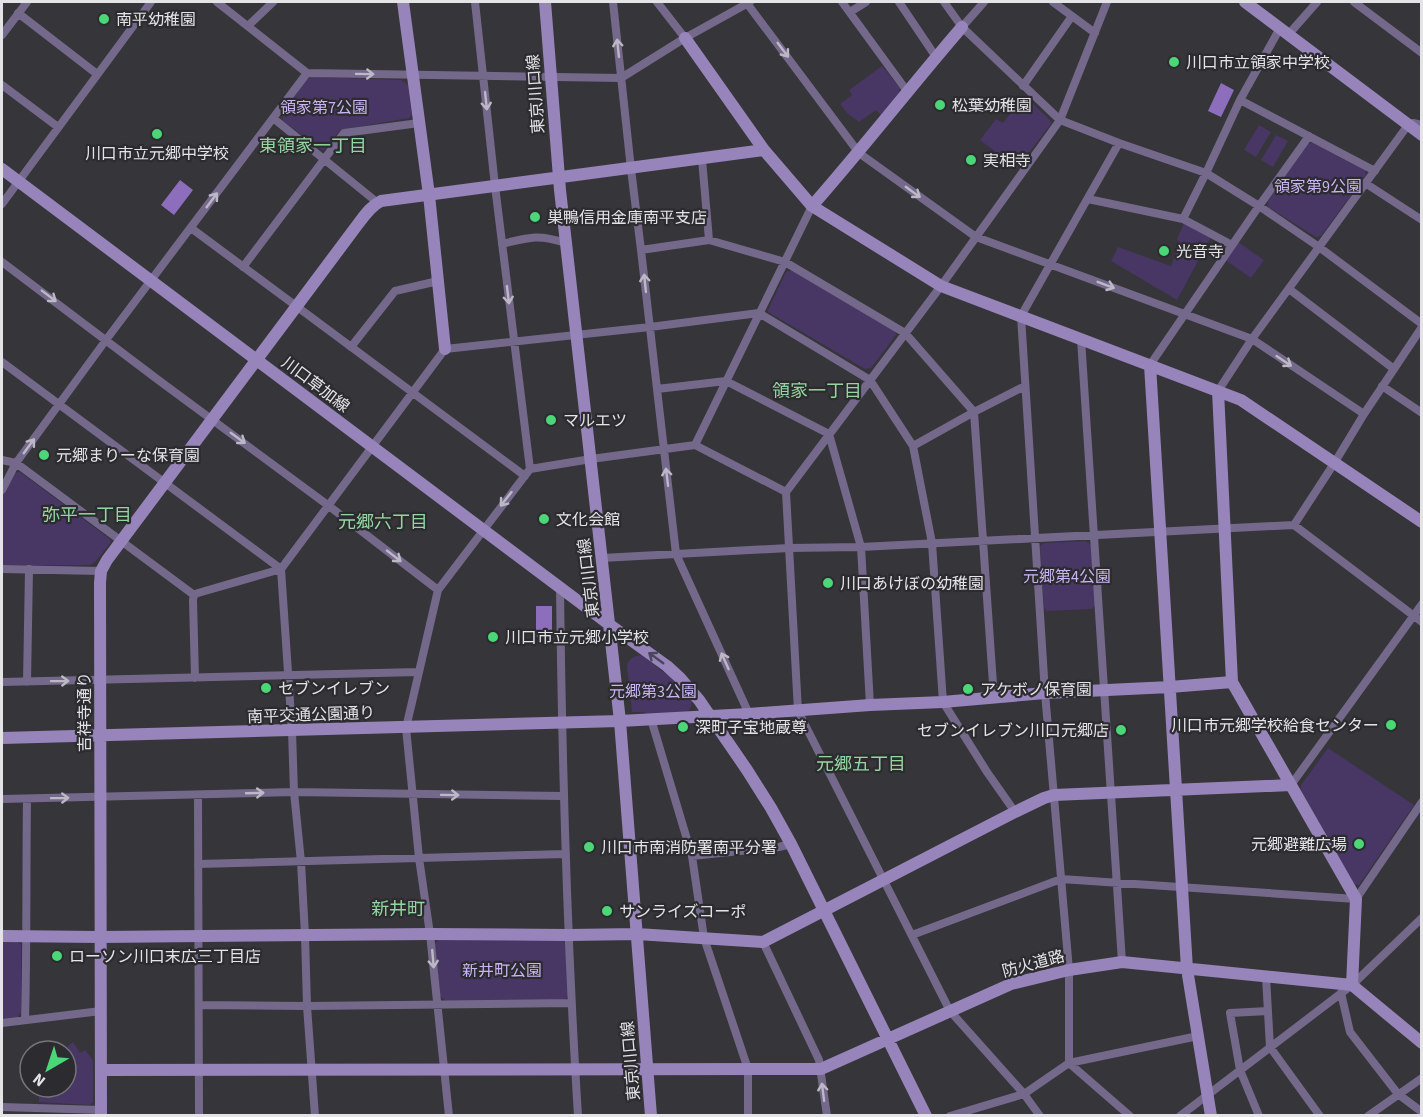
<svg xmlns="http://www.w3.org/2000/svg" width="1423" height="1117" font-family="'Source Sans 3','Noto Sans JP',sans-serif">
<rect width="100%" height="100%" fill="#363539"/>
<path fill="#483664" d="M882,66L900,88L899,94L882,116L876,110L859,122L848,114L840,104L852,95L849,90Z
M315,77L401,80L408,85L412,115L409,118L340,130L326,149L322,150L283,121L282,115L307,79Z
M1024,95L1050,120L1051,124L1017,168L980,140L996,119L1003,123Z
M1259,125L1271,132L1256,157L1244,150Z
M1276,135L1288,141L1273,167L1261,160Z
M1313,142L1365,169L1366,175L1321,236L1316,237L1268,207V201L1307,144Z
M1184,223L1211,237L1177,300L1111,261L1118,247L1171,266L1180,242L1177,239Z
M1238,242L1264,260L1251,278L1225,260Z
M792,270L895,331L896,335L871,368L865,369L768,312V310L786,272Z
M20,472L110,539L111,542L95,562L90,565H2V497L14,473Z
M1086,541L1091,545L1095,605L1092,609L1047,611L1044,608L1040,546L1044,543Z
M642,655L670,677L691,699L692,704L690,709L687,712L646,714L645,712H632L627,666C629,658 634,656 642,655Z
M1328,748L1414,805L1359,885L1353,884L1301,791V785Z
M439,939H562L567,943L568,996L564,1000L446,1001L440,996L435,944Z
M17,941L21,945V1012L18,1017L2,1019V942Z
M73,1042L80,1053L85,1050L93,1060V1102L90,1105L39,1102V1087H66V1051H64L66,1050L65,1049Z"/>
<path fill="#8c6ebd" d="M1221,83L1234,90L1221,117L1208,111Z
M180,180L193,190L174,215L161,205Z
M536,606H552V637H536Z"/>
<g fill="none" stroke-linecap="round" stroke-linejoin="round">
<path stroke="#74698b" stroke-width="8" d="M217,2L307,73L621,78L685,38L750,2
M475,2L495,186L530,469
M613,2L631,169L641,250L676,554L749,714
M657,2L685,38
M746,2L859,153L976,237L1252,339L1364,414
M842,2L907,91
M899,2L936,57
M944,2L962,27L1060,120L1119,143L1206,173L1259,206L1319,247L1422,324
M1053,2L1095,33
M1354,2L1422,53
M850,12L866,2
M18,13L97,74
M248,26L273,2
M962,27L984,2
M2,35L27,2
M1288,35L1317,2
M2,85L58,127
M1023,86L1072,16
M1240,100L1375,171
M273,118L378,203
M1119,143L1021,316L1045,693L1069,970V1063L1130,1116
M702,159L709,240
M1365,183L1422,220
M1088,199L1183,219L1232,245
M2,204L151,2
M1183,219L1206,173L1240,100L1280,28
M191,228L525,476
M502,244C530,237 538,234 566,243
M641,250L709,240L785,262L905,333L974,412L994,698
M2,262L161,382L329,506L438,590
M243,267L344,133L419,123
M1289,289L1394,369
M1081,339L1122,962
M351,347L395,291L438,281
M2,362L281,569
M1150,365L1259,206L1309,136
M1382,386L1422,413
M657,389L726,381L829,434L861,547L870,705
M1218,391L1252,339L1408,125L1413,123L1422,125
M695,445L812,206
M913,446L974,412L1025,386
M2,460L16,463L194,595
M2,490L16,463L106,340L307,73
M1294,525L1335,462L1364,414L1422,327
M602,558L789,548L861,547L1294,525L1422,622
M2,569L101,571
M560,588C562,764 567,940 578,1116
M195,678L193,600L194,595L198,593L281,569
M2,682L418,672
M27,682L29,569
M651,719L692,856L704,938L748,1069V1116
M1291,785L1422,604
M198,795L199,1116
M2,799L294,792L563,796
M692,856L779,847L791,844
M198,864L566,854
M912,935L1061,879L1356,899L1422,802
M763,942L819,1060L827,1116
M1266,977L1270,1047L1320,1116
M1341,993L1350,1032L1398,1094L1422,1112
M199,1005L307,1006L571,1003
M25,1020C27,946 26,873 27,799
M2,1023L101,1011
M2,1107L101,1110
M315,1116L307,1006L305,935L301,862L294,792L292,731L281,569L445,349L650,327L759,313L870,380L913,446L932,543L943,702L987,772L1015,812
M449,1116L430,934L419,858L406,728L438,590L530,469L591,459L695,445L786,492
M950,1116L1024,1094L1069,1063L1198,1036
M1040,1116L1024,1094L950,1011L798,711L786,492L941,286L1060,120L1107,2
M1180,1116L1352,985L1422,918
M1259,1116L1240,1070L1230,1013L1268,1011
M1368,1116L1422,1078"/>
<path stroke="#9784ba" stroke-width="12" d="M403,2L429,195L445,349
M545,2L560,190L620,721L651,1116
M1245,2L1422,135
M685,38L764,150L812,206L941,286L1241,400L1422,522
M2,169L610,625L667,666L680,678L699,700L747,770L771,808L791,844L926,1116
M812,206C864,147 911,86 962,27
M1150,365L1187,969L1211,1116
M1218,391L1232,682L1356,899L1352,985
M2,738L620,721L749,714L870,705L943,702L1045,693L1170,687L1232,682
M2,936L100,937L430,934L569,935L637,934L763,942L1015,812L1044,798L1054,795L1291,785
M101,1070L821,1069L1011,984L1069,970L1122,962L1352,985L1422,1043
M101,1116L100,583L101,571L107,560L358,224C365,215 371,206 381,201L764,150"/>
</g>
<defs><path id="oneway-shaft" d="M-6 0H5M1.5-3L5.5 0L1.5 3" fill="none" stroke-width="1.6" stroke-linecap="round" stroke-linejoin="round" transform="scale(1.5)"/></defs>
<g stroke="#bdb8c6">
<use href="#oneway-shaft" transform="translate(618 48) rotate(-96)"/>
<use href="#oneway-shaft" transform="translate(783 50) rotate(53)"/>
<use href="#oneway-shaft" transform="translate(365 74) rotate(1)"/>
<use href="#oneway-shaft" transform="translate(486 101) rotate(84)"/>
<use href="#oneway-shaft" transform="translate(913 192) rotate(36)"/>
<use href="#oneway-shaft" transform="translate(212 200) rotate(-53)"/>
<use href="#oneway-shaft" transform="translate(645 283) rotate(-96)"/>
<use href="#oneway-shaft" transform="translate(1106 285) rotate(21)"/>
<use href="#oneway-shaft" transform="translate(508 295) rotate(83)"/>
<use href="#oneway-shaft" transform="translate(49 296) rotate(37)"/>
<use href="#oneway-shaft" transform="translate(1284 361) rotate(34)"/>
<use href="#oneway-shaft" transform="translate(238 438) rotate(36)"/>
<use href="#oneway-shaft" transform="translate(29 446) rotate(-54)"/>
<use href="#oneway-shaft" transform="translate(667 477) rotate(-97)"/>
<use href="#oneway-shaft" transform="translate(506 499) rotate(128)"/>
<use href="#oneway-shaft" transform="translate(394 556) rotate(38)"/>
<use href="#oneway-shaft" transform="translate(725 661) rotate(-114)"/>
<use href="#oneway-shaft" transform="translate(60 681) rotate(-1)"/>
<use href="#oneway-shaft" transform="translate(255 793) rotate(-2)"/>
<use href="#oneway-shaft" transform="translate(450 795) rotate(1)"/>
<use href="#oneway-shaft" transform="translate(60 798) rotate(-1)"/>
<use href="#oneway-shaft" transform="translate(433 959) rotate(85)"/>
<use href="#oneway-shaft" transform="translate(823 1092) rotate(-97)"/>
</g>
<use stroke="#4c4659" href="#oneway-shaft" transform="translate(656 658) rotate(-144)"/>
<g fill="#4bd677" stroke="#2c2b2f" stroke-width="2">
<circle cx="104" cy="19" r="6"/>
<circle cx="1174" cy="62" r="6"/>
<circle cx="940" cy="105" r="6"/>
<circle cx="157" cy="134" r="6"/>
<circle cx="971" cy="160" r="6"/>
<circle cx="535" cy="217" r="6"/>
<circle cx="1164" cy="251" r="6"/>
<circle cx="551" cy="420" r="6"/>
<circle cx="44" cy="455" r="6"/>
<circle cx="544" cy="519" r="6"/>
<circle cx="828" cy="583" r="6"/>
<circle cx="493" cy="637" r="6"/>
<circle cx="266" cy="688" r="6"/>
<circle cx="968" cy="689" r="6"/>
<circle cx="1391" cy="725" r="6"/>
<circle cx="683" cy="727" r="6"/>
<circle cx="1121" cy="730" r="6"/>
<circle cx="1359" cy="844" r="6"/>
<circle cx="589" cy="847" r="6"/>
<circle cx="607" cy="911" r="6"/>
<circle cx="57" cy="956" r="6"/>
</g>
<g text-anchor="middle" stroke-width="4.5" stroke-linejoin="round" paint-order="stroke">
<g font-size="16" fill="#e4e3e6" stroke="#2c2b2f" text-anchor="start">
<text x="116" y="25">南平幼稚園</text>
<text x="1186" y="68">川口市立領家中学校</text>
<text x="952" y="111">松葉幼稚園</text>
<text x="157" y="159" text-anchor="middle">川口市立元郷中学校</text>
<text x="983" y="166">実相寺</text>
<text x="547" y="223">巣鴨信用金庫南平支店</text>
<text x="1176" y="257">光音寺</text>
<text x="563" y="426">マルエツ</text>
<text x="56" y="461">元郷まりーな保育園</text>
<text x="556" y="525">文化会館</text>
<text x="840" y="589">川口あけぼの幼稚園</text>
<text x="505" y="643">川口市立元郷小学校</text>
<text x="278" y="694">セブンイレブン</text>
<text x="980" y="695">アケボノ保育園</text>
<text x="1379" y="731" text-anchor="end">川口市元郷学校給食センター</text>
<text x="695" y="733">深町子宝地蔵尊</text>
<text x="1109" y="736" text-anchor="end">セブンイレブン川口元郷店</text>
<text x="1347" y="850" text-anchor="end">元郷避難広場</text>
<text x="601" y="853">川口市南消防署南平分署</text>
<text x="619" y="917">サンライズコーポ</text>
<text x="69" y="962">ローソン川口末広三丁目店</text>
</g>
<g font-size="16" fill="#e4e3e6" stroke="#2c2b2f">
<text transform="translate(535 94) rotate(-94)" y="6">東京川口線</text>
<text transform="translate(316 384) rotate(37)" y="6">川口草加線</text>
<text transform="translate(588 578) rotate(-97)" y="6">東京川口線</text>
<text transform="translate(84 712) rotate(-90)" y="6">吉祥寺通り</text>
<text transform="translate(311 714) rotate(-2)" y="6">南平交通公園通り</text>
<text transform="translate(1033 963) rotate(-15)" y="6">防火道路</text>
<text transform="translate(630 1061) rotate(-95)" y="6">東京川口線</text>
</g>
<g font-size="16" fill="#cab4f3" stroke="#2c2b2f">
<text x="324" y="113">領家第7公園</text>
<text x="1318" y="192">領家第9公園</text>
<text x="1067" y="582">元郷第4公園</text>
<text x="653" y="697">元郷第3公園</text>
<text x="502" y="976">新井町公園</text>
</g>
<g font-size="18" fill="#93d6a1" stroke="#2c2b2f">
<text x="313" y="152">東領家一丁目</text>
<text x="817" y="397">領家一丁目</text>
<text x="87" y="521">弥平一丁目</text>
<text x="383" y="528">元郷六丁目</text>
<text x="861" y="770">元郷五丁目</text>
<text x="398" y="915">新井町</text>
</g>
</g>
<rect width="1423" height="1117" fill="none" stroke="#e4e3e6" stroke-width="6"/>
<g transform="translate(48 1069) rotate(219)"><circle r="28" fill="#2c2b2f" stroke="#767578" stroke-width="1.5"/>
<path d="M0-4.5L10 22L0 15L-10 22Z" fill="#4bd677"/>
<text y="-9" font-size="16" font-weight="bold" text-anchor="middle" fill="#e4e3e6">N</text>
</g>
</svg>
